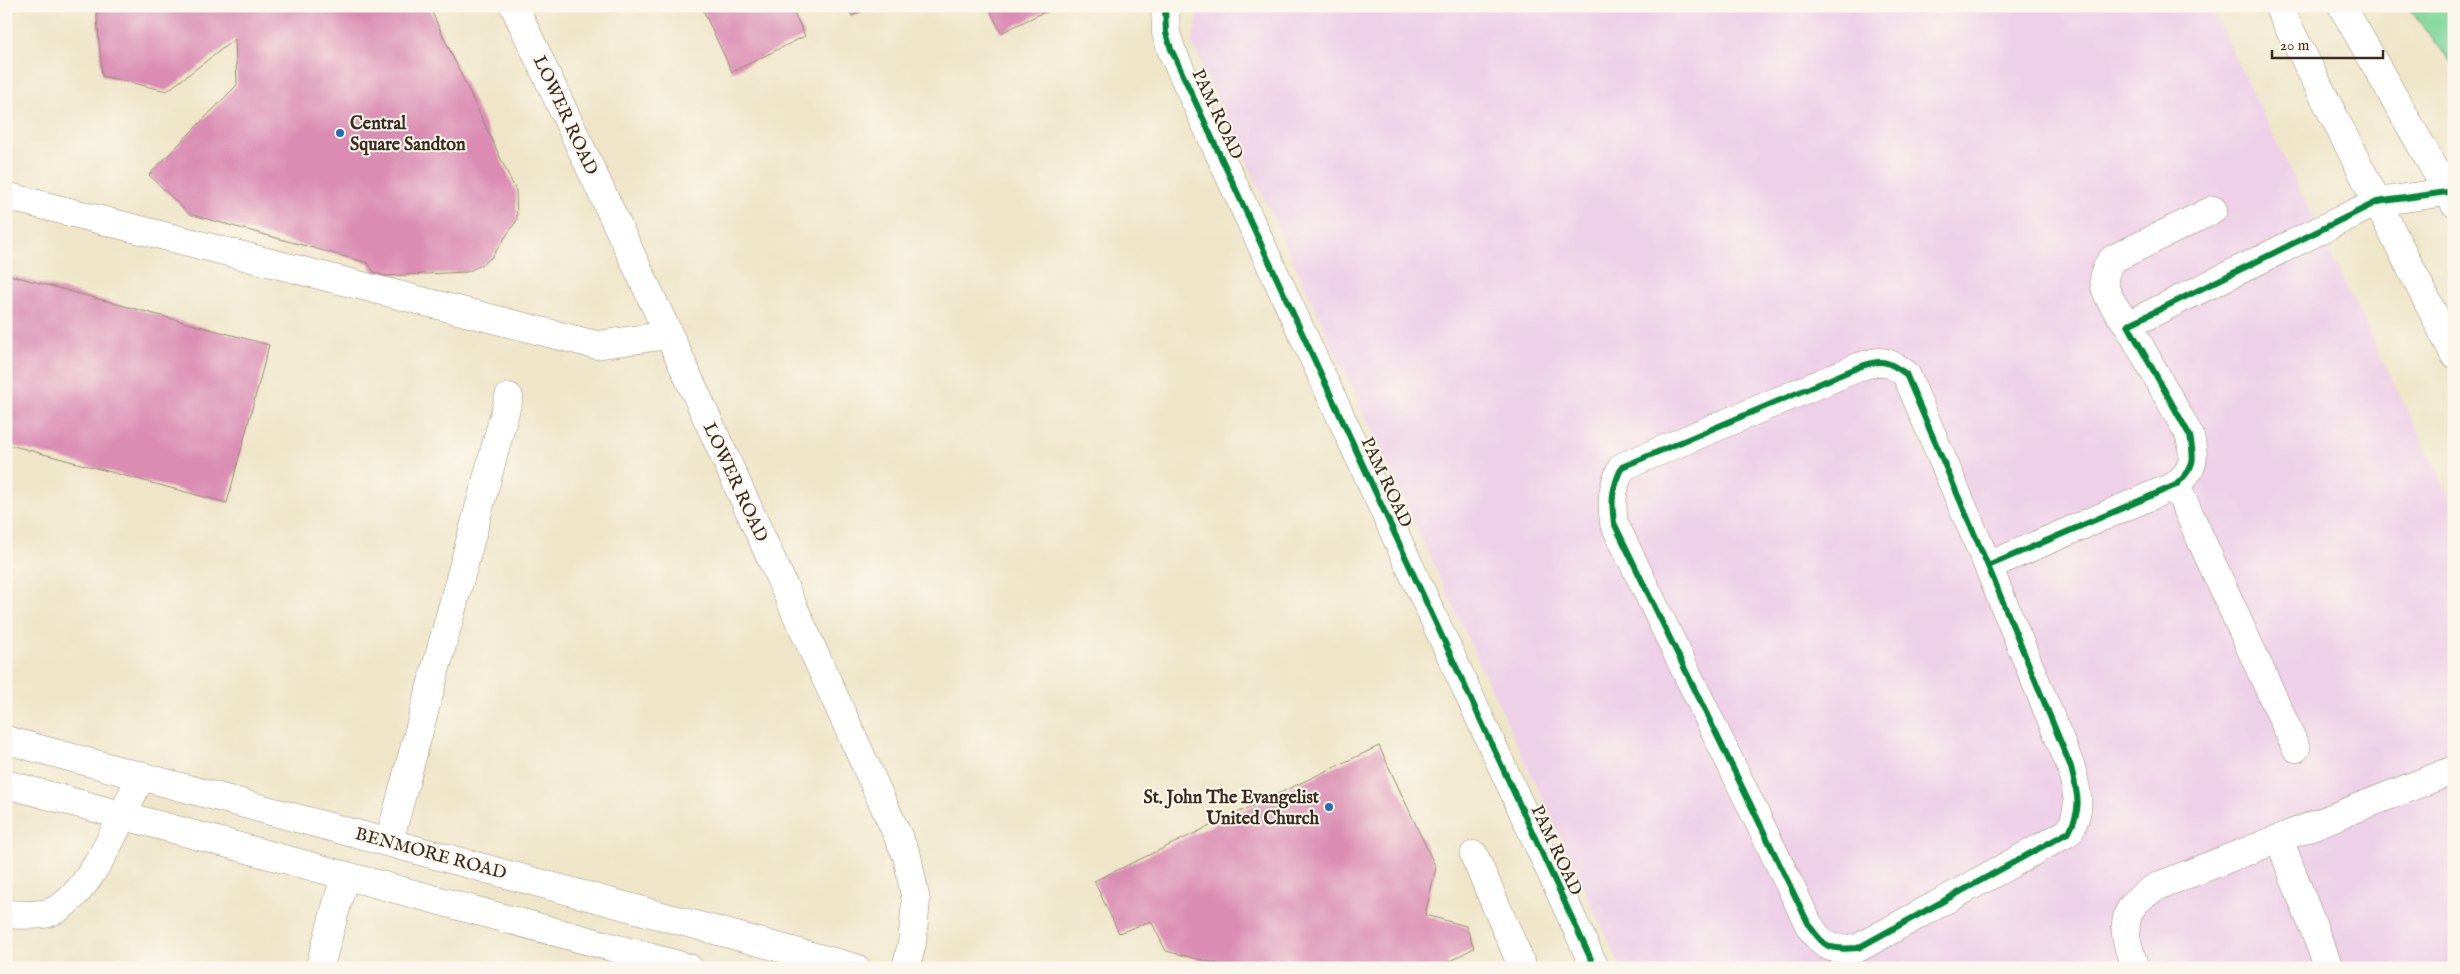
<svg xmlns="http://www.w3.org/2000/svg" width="2460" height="974" font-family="'IM FELL English',serif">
<rect width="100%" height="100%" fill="#fbf7ec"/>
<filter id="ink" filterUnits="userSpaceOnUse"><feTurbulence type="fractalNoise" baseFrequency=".02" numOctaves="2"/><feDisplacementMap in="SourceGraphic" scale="10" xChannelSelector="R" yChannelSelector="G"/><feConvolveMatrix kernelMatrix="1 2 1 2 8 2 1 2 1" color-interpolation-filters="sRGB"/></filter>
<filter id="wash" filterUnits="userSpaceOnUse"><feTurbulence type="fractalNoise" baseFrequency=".0096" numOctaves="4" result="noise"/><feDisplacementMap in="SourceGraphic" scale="20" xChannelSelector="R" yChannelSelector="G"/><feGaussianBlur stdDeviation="1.12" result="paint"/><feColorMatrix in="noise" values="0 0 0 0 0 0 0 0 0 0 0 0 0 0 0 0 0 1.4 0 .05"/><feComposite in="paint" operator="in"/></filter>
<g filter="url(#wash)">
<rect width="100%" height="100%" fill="#efe6c9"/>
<path fill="#eed0e8" d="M1201,6H2210L2454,506V968H1621L1192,43Z"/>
<path fill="#81d79b" stroke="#5e805c" d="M2407,6H2454V66Z"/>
<g id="blocks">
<path fill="#da8cb2" d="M96,6H429L516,191L517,220L492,257L482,265L466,272L384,276L374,272L368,263L189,214L149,175L237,85L235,39L167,91L102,76Z
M701,6H791L805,36L732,72Z
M847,6H873L852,16Z
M988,6H1056L1001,33Z
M6,274L269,345L227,503L6,444Z
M1379,746L1436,868L1425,915L1466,926L1474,948L1448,962L1447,968H1234L1166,951L1151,921L1119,933L1094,881Z"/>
</g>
</g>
<g filter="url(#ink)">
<use href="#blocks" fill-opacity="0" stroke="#958874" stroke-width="1"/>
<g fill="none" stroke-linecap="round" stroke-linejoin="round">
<defs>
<path id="minor" d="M514,6L669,335L907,856L916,901L912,943L906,968
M1165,6L1166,33L1171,49L1595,968
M6,196L596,345L669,335
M2128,325C2113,305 2092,282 2113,259L2213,210
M2176,485L2296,748
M1988,566L2071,767C2077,794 2083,806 2069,832L1858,948C1830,950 1825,949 1809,925L1614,523C1611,501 1612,487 1622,467L1859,367C1881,359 1887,360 1906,374L1988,566L2176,485C2195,467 2195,461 2190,436L2128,325L2377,202L2454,191
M6,740L856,968
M6,784L689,968
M2279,839L2329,968
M389,842L509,397
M1474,855L1523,968
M6,914C20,915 35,916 48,913C89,901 124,812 141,775
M320,966L345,875
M2135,968C2128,947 2118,922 2135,903C2140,896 2151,891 2158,886L2454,770"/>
<path id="major" d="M2278,6L2454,354
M2342,6L2454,203"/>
</defs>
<use href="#minor" stroke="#958874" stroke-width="29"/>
<use href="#major" stroke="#958874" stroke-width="29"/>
<use href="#minor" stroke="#fff" stroke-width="28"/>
<use href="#major" stroke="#fff" stroke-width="28"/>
<defs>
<path id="cycleway" d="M1165,6L1166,33L1171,49L1595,968
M1988,566L2071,767C2077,794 2083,806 2069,832L1858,948C1830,950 1825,949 1809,925L1614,523C1611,501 1612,487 1622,467L1859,367C1881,359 1887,360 1906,374L1988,566L2176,485C2195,467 2195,461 2190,436L2128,325L2377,202L2454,191"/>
</defs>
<use href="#cycleway" stroke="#fbf7ec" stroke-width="9"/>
<use href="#cycleway" stroke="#00873e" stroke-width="6"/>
</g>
</g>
<g fill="#1f6fb2" stroke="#fbf7ec" stroke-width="2">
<circle cx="340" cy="133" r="5"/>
<circle cx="1329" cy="807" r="5"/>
</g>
<g text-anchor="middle" stroke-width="4" stroke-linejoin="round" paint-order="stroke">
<g font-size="18" fill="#3b2a1e" stroke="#fbf7ec">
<text transform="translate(1218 114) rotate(65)" y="6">PAM ROAD</text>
<text transform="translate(566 115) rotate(65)" y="6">LOWER ROAD</text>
<text transform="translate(736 482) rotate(65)" y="6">LOWER ROAD</text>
<text transform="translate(1387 482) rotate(65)" y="6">PAM ROAD</text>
<text transform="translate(1557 850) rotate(65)" y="6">PAM ROAD</text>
<text transform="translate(431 853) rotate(15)" y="6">BENMORE ROAD</text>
</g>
<g font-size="18" font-weight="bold" fill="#3b2a1e" stroke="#fbf7ec" text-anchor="start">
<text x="350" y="129">Central<tspan x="350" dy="21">Square Sandton</tspan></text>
<text x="1319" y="803" text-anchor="end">St. John The Evangelist<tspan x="1319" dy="21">United Church</tspan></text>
</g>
</g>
<rect width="2460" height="974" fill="none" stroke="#fbf7ec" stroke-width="25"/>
<path d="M2272 50v8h111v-8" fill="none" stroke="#3b2a1e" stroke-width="2.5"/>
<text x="2280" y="50" font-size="15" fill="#3b2a1e" stroke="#fbf7ec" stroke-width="4" paint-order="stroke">20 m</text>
</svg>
